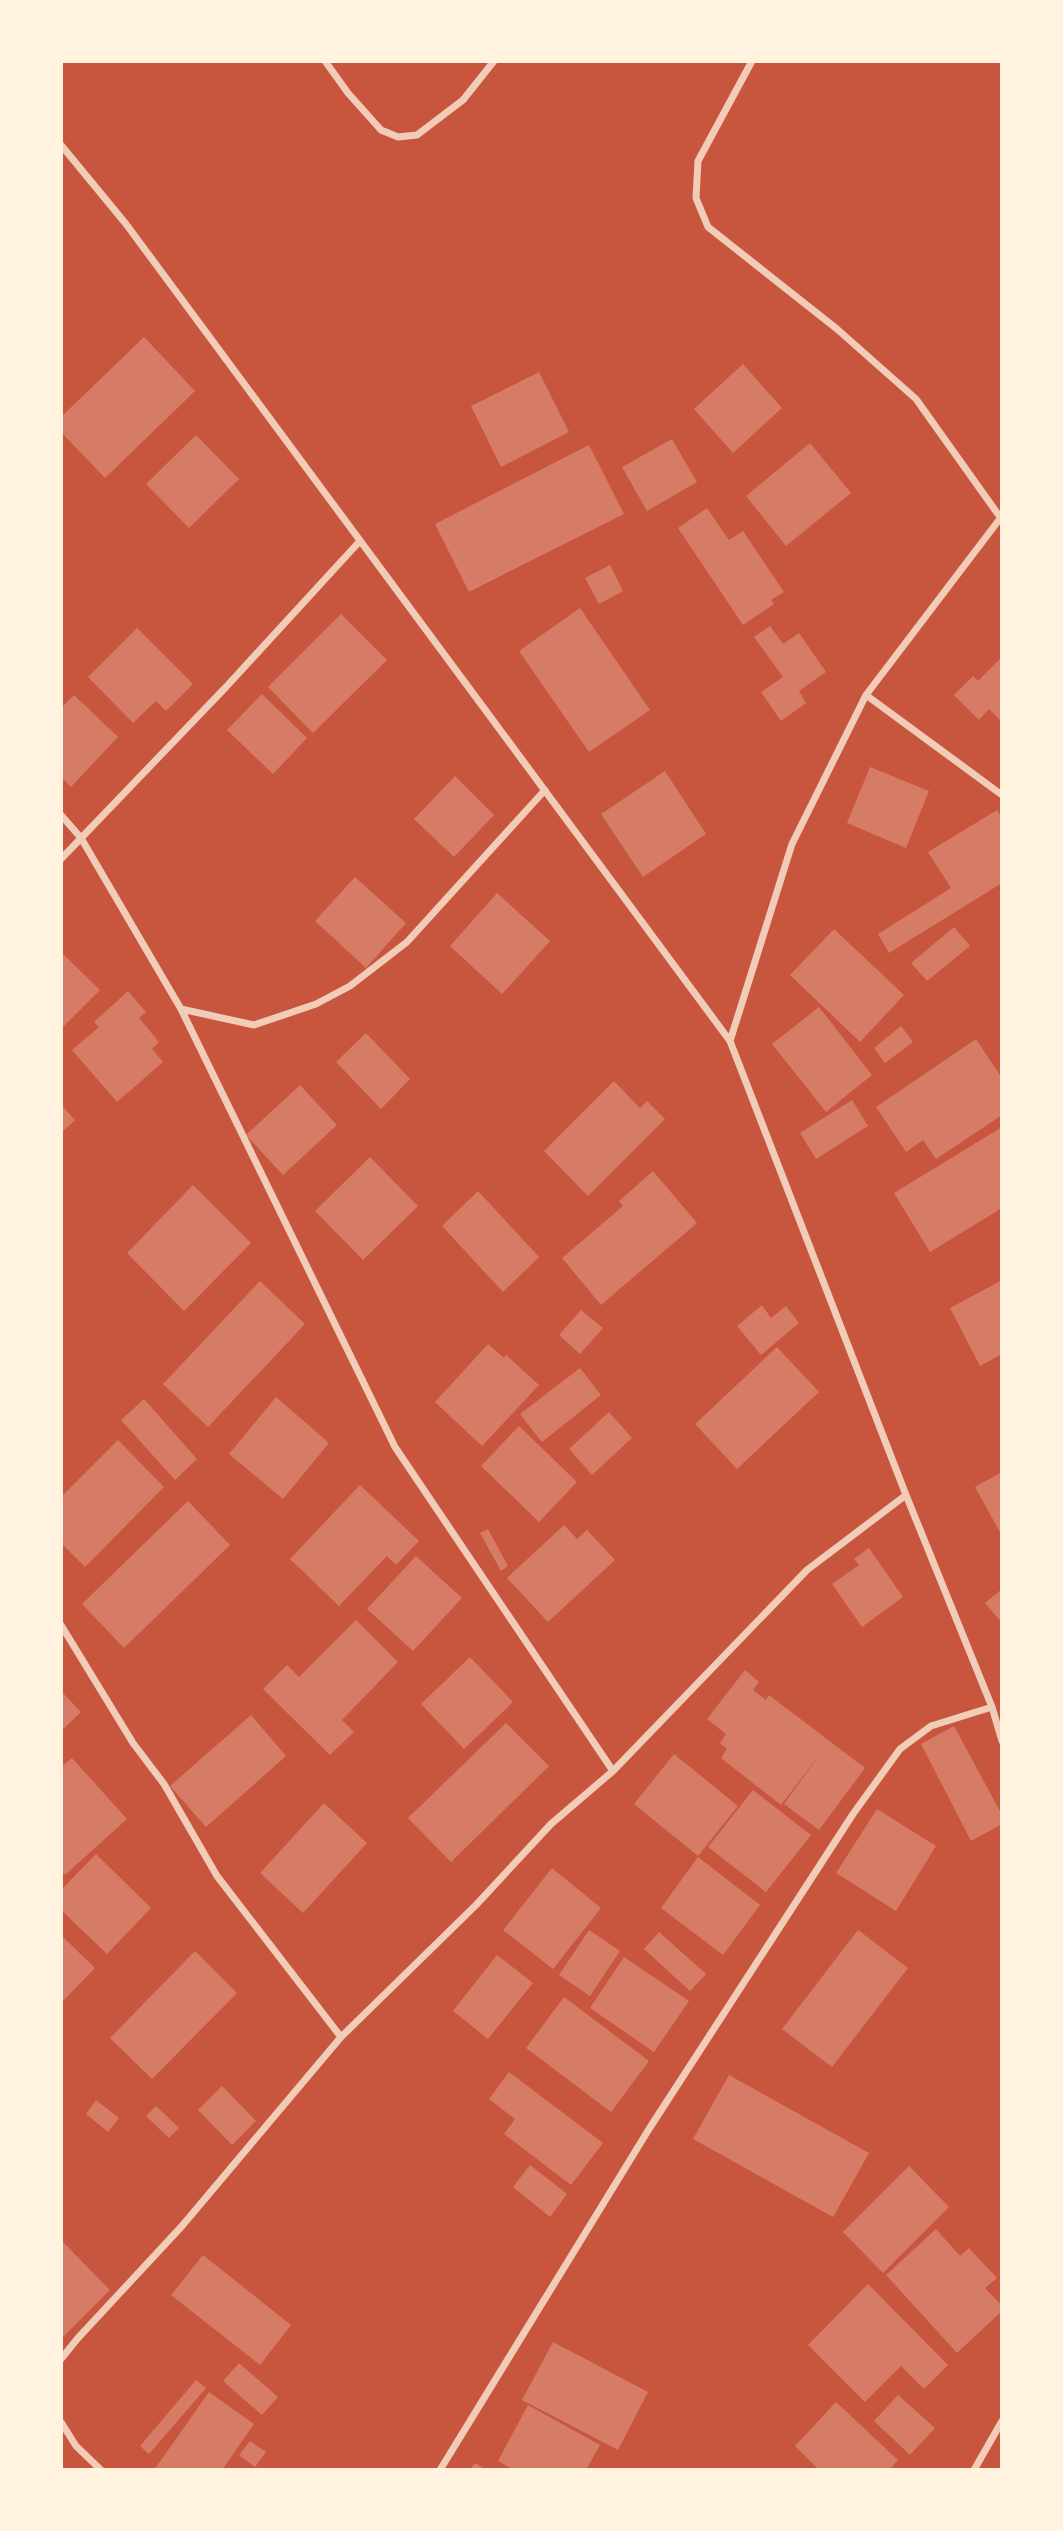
<svg xmlns="http://www.w3.org/2000/svg" width="1063" height="2531" font-family="'Exo 2',sans-serif">
<rect width="100%" height="100%" fill="#c8553d"/>
<path fill="#d67c66" d="M144,337L195,391L105,478L61,432V417Z
M743,364L782,408L733,453L694,409Z
M539,372L569,432L501,467L471,406Z
M196,435L239,479L189,528L146,484Z
M672,439L697,482L647,511L622,467Z
M810,443L851,493L786,546L746,496Z
M589,445L624,514L469,592L435,524Z
M707,508L729,540L743,531L784,592L771,600L774,604L743,625L678,528Z
M610,565L623,591L599,604L585,578Z
M580,608L650,710L589,752L519,651Z
M341,614L387,660L313,733L268,687Z
M770,626L783,644L799,633L826,672L799,691L806,703L781,721L761,692L783,677L754,637Z
M137,628L193,684L166,711L156,701L133,723L88,677Z
M1002,657V722L989,709L979,720L954,695L973,676L978,681Z
M262,694L307,738L273,774L227,730Z
M74,695L118,737L71,787L61,777V708Z
M870,767L929,791L906,848L847,823Z
M665,771L706,834L643,877L601,814Z
M455,776L494,815L454,857L414,819Z
M997,810L1002,818V883L889,953L878,934L951,888L928,852Z
M355,877L406,923L366,968L315,921Z
M497,893L550,941L502,994L450,946Z
M954,927L970,946L927,981L911,963Z
M834,929L904,995L860,1042L790,975Z
M61,952L100,990L61,1029Z
M128,991L146,1012L139,1018L159,1042L152,1049L163,1062L117,1102L72,1050L99,1027L94,1022Z
M819,1007L872,1075L826,1112L772,1044Z
M901,1026L913,1042L885,1063L874,1048Z
M366,1033L410,1079L381,1109L336,1062Z
M976,1039L1002,1078V1115L936,1159L923,1140L906,1152L876,1107Z
M614,1081L640,1108L647,1101L665,1119L588,1196L544,1151Z
M300,1085L337,1125L283,1175L246,1135Z
M852,1100L868,1126L816,1159L800,1133Z
M61,1105L75,1120L61,1133Z
M1002,1127V1208L930,1252L894,1193Z
M370,1157L418,1206L363,1260L315,1211Z
M653,1171L697,1223L601,1305L562,1258L623,1206L619,1201Z
M193,1185L251,1243L184,1311L127,1253Z
M478,1191L539,1257L503,1292L442,1226Z
M1002,1280V1354L980,1366L950,1308Z
M260,1281L305,1324L208,1427L163,1384Z
M762,1305L771,1318L786,1306L799,1323L761,1355L737,1326Z
M581,1310L603,1328L580,1354L559,1335Z
M488,1344L504,1358L506,1355L539,1385L482,1446L435,1402Z
M777,1347L819,1392L737,1469L695,1424Z
M580,1368L601,1395L542,1442L520,1414Z
M276,1397L329,1443L283,1499L229,1454Z
M144,1399L197,1459L175,1480L121,1420Z
M609,1412L632,1438L592,1475L569,1449Z
M519,1426L577,1482L539,1522L481,1466Z
M118,1440L164,1487L85,1567L61,1543V1497Z
M1002,1472V1536L975,1487Z
M360,1485L419,1541L396,1565L387,1556L339,1606L290,1559Z
M188,1501L230,1545L124,1648L82,1604Z
M564,1525L577,1539L587,1530L615,1560L548,1622L507,1578Z
M488,1529L508,1566L501,1571L480,1533Z
M869,1548L903,1597L862,1627L832,1584L859,1565L854,1559Z
M416,1556L462,1598L413,1651L367,1609Z
M1002,1589V1623L985,1603Z
M356,1620L398,1662L342,1720L354,1732L330,1755L263,1689L287,1665L299,1677Z
M470,1657L513,1702L464,1749L421,1704Z
M745,1670L759,1682L753,1690L766,1700L769,1695L865,1768L819,1830L784,1804L823,1750L781,1805L721,1758L727,1749L720,1743L726,1734L707,1719Z
M61,1691L81,1712L61,1731Z
M251,1715L286,1756L206,1827L170,1786Z
M506,1723L549,1766L451,1862L408,1818Z
M954,1726L1002,1815V1824L971,1841L921,1744Z
M674,1754L738,1806L698,1856L634,1804Z
M72,1758L127,1819L65,1875L61,1871V1767Z
M753,1790L811,1835L766,1892L708,1847Z
M324,1803L367,1843L303,1913L260,1873Z
M877,1809L936,1846L896,1911L836,1873Z
M96,1854L151,1908L107,1954L61,1910V1890Z
M698,1857L760,1905L723,1955L661,1908Z
M552,1868L601,1908L553,1969L503,1930Z
M589,1930L620,1951L590,1996L559,1975Z
M858,1930L908,1968L832,2067L782,2029Z
M659,1932L706,1974L690,1991L644,1949Z
M61,1935L95,1968L61,2003Z
M195,1951L237,1993L152,2079L110,2038Z
M497,1955L533,1983L488,2039L453,2011Z
M624,1957L689,2001L654,2052L590,2008Z
M564,1997L649,2061L611,2112L526,2048Z
M509,2072L603,2143L571,2185L504,2134L515,2119L489,2099Z
M729,2075L869,2153L833,2217L693,2139Z
M222,2086L256,2121L232,2145L198,2110Z
M96,2100L119,2118L108,2132L86,2114Z
M156,2106L179,2128L169,2138L146,2116Z
M530,2165L567,2194L550,2217L513,2187Z
M909,2166L949,2207L883,2273L843,2232Z
M936,2229L960,2256L969,2248L997,2278L985,2288L1002,2306V2311L957,2353L886,2275Z
M61,2240L110,2290L63,2337L61,2336Z
M203,2255L291,2325L260,2365L171,2295Z
M868,2284L948,2365L924,2389L901,2366L865,2402L808,2345Z
M553,2342L648,2392L618,2450L522,2400Z
M239,2363L278,2397L262,2415L223,2381Z
M196,2380L206,2388L149,2454L140,2446Z
M209,2392L254,2424L222,2470H154Z
M898,2395L935,2428L910,2455L874,2421Z
M836,2402L898,2460L889,2470H819L795,2446Z
M528,2405L600,2445L586,2470H514L498,2461Z
M250,2441L266,2452L255,2467L239,2455Z
M475,2463L487,2470H470Z"/>
<g fill="none" stroke-linecap="round" stroke-linejoin="round">
<path stroke="#f1ccb7" stroke-width="7" d="M325,61L348,93L381,130L398,137L417,135L463,100L494,61
M752,61L698,161L696,198L708,227L837,329L916,399L1000,517
M61,145L126,224L730,1041L906,1495L992,1707L1002,1741
M866,695L1002,795
M61,815L81,838L181,1009L395,1447L613,1771
M61,859L226,687L359,542
M181,1009L254,1025L316,1004L350,986L407,942L545,790
M730,1041L792,844L866,695L1002,516
M61,1625L133,1743L164,1784L217,1876L341,2037
M61,2359L78,2338L182,2226L341,2037L476,1905L551,1824L613,1771L807,1570L906,1495
M61,2422L76,2446L101,2470
M440,2470L649,2129L853,1814L900,1749L931,1726L992,1707
M974,2470L1002,2421"/>
</g>
<rect width="1063" height="2531" fill="none" stroke="#fff3e0" stroke-width="126"/>
</svg>
